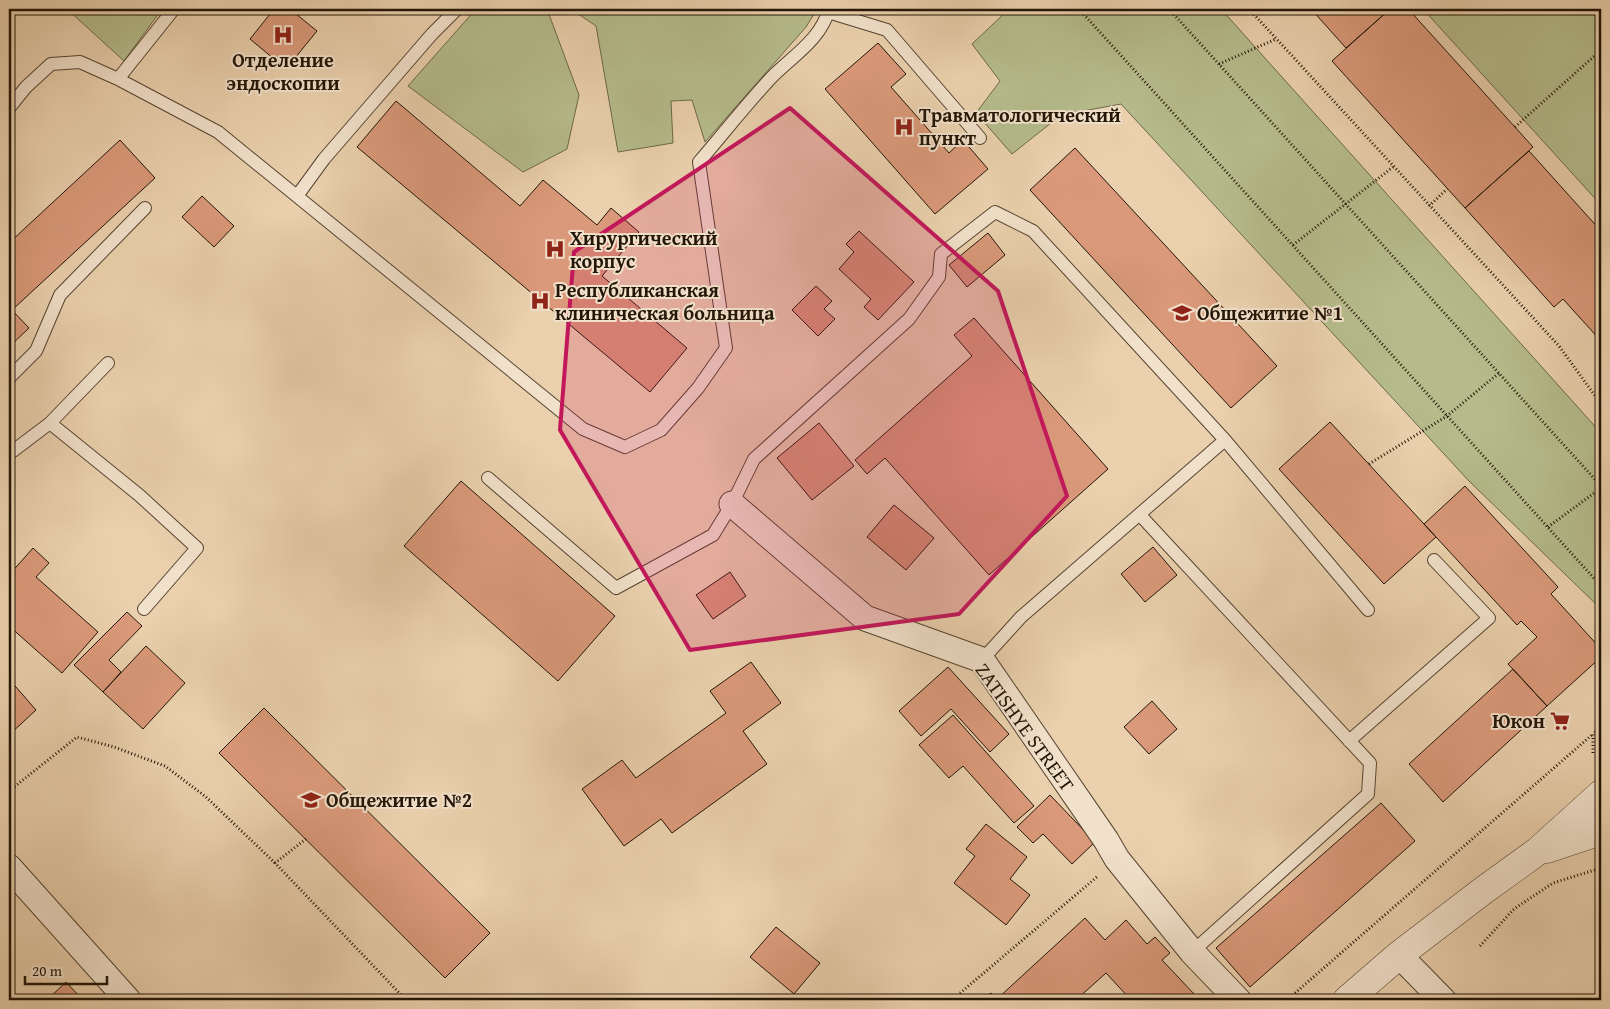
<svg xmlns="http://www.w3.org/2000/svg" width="1610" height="1009" font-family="'Gentium Book Plus',serif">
<rect width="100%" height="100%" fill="#ead0ad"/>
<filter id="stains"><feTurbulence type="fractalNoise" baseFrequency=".004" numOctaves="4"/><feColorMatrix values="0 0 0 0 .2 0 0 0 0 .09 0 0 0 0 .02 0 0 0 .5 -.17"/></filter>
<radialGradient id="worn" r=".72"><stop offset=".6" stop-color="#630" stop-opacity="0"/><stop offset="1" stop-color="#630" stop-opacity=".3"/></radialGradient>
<path fill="#b5bb8b" stroke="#6c6849" d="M67,9H162L124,61Z
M476,9H547L579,95L567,149L523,172L408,86Z
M571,9H812L814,14L806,27L705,142L692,100L671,101L673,143L618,152L596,26Z
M1009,9H1221L1601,433V609L1468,480L1121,104L1061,115L1012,154L976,113L1000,81L972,44Z
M1423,9H1589L1601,22V205Z"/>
<path fill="#da997a" stroke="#231607" d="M274,9H290L317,31L286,69L250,39Z
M1311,9H1390L1346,48Z
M1390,9H1412L1413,10L1411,12L1533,147L1465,208L1332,61Z
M878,43L906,74L891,87L949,153L963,140L988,169L935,214L825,89Z
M396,101L520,206L543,180L597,225L611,208L639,232L602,276L687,348L650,392L357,147Z
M120,140L155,178L12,310L9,307V243Z
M1075,148L1277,366L1231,408L1030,190Z
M1529,151L1601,231V341L1563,299L1554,307L1465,208Z
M202,196L234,226L214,247L182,217Z
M859,231L914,282L878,320L864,307L871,299L839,269L854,252L846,244Z
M988,233L1005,255L967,287L949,265Z
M816,286L832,301L824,309L835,319L818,336L792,310Z
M9,307L29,328L9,347Z
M974,318L1108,469L989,575L885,458L867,474L855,460L972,356L954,335Z
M1330,422L1436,537L1384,584L1279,469Z
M819,423L854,466L812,500L777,458Z
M461,481L615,616L558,681L404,546Z
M1465,486L1558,587L1551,594L1601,649V657L1547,706L1508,664L1537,637L1521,621L1517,625L1424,524Z
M894,505L934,538L906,570L867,537Z
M1153,547L1177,575L1145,602L1121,574Z
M33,548L49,563L36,577L98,632L62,673L9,626V575Z
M730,572L746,596L713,619L696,595Z
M127,612L142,626L109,660L121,672L103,692L74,665Z
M146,646L185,683L143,729L103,692Z
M751,662L781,703L743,731L767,764L672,833L661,819L624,846L582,789L622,760L636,778L726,713L710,691Z
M948,667L1009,734L990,752L951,709L921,736L899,711Z
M1513,669L1547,706L1443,802L1409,764Z
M9,679L36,710L9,735Z
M1152,701L1177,729L1149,754L1124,727Z
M264,708L490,933L445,978L219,753Z
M953,715L1034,806L1014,823L963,766L949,778L919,745Z
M1050,795L1095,842L1072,864L1043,834L1033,843L1017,827Z
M1381,803L1415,841L1250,987L1216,948Z
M986,824L1027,857L1010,879L1030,895L1006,925L954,883L975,856L966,849Z
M1085,918L1105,940L1126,920L1147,944L1155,937L1170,953L1162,960L1195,995L1190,1000H1131L1106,973L1076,1000H982L991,993L997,999Z
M776,927L820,963L794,994L750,957Z
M66,982L81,998L79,1000H47Z"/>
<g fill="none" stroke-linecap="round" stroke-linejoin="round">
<defs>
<path id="service" d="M828,12L887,30L980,138
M118,79L174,9
M9,108L26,87L51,64L80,62L118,79L218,132L583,429L625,447L661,430L698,388L726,348L699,162C723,134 745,106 770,79C791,57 821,40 829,9
M297,196L324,159L432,34L457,9
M9,378L36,351L60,295L145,208
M50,423L139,495L197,548L144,609
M9,454L50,423L108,363
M488,478L616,588L713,535L732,504L754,459L909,319L939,277L941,254L995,212L1033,231L1225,440
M1140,515L1370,763L1368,794L1192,952
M982,660L1021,617L1225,440L1368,610
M1349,741L1489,618L1434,560"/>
<path id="minor" d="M732,504L865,618L982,660L1106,840L1117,859L1192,952L1238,1000
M9,867L128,1000
M1399,955L1443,1000"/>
<path id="tertiary" d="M1547,849L1601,831
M1347,1000L1399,955L1484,890L1538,851L1601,794"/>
</defs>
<use href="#service" stroke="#554430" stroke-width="14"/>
<use href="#minor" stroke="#554430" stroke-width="27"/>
<use href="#tertiary" stroke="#554430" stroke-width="29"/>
<path stroke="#231607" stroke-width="3" stroke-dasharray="1 2.5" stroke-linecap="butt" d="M1079,9L1601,586
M1169,9L1601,486
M1249,9L1559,346L1601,404
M1219,64L1276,39
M1515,127L1601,50
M1429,206L1447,189
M1293,245L1393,167
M1369,464L1447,416L1499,373
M1548,527L1601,488
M1593,753V734L1601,727
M9,791L77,737L114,747L165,766L206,797L275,863
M306,839L275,863L406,1000
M1480,946L1514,909L1553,883L1601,868
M952,1000L1098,876
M1287,1000L1593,734"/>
<use href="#service" stroke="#f1e0ca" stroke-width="12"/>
<use href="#minor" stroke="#f1e0ca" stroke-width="25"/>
<use href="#tertiary" stroke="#f1e0ca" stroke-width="28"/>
</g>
<path fill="#c2185b" fill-opacity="0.2" stroke="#c2185b" stroke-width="4" stroke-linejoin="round" d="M790,108L998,291L1067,496L959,614L690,650L560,430L574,252Z"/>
<defs>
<symbol id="hospital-bare" viewBox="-9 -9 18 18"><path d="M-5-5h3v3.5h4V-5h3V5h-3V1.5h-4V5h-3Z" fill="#8f2418" stroke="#f1e0ca" stroke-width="2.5" paint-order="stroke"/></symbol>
<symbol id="university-bare" viewBox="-9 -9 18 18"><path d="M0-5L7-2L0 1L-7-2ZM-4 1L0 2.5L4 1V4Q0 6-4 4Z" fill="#8f2418" stroke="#f1e0ca" stroke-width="2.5" paint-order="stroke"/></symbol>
<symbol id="supermarket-bare" viewBox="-9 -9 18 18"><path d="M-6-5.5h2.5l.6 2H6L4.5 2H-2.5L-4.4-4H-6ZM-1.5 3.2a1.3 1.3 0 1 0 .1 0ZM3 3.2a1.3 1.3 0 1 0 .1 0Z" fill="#8f2418" stroke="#f1e0ca" stroke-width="2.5" paint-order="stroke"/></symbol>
</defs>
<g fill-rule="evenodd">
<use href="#hospital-bare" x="269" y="21" width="28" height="28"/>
<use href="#hospital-bare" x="890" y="113" width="28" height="28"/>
<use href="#hospital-bare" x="541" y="235" width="28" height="28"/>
<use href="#hospital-bare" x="526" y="287" width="28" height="28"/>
<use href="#university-bare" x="1168" y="299" width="28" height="28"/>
<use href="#supermarket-bare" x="1546" y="707" width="28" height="28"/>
<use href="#university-bare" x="297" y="786" width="28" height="28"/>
</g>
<g text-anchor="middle" stroke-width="4" stroke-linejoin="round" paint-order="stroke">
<g font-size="20" font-weight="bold" fill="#231607" stroke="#f1e0ca" text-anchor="start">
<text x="283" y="67" text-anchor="middle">Отделение<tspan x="283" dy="23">эндоскопии</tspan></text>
<text x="919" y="122">Травматологический<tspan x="919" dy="23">пункт</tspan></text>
<text x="570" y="245">Хирургический<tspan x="570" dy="23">корпус</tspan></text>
<text x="555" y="297">Республиканская<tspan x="555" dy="23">клиническая больница</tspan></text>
<text x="1197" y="320">Общежитие №1</text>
<text x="1545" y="728" text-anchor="end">Юкон</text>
<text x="326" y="807">Общежитие №2</text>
</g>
<g font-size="20" fill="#231607" stroke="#f1e0ca">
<text transform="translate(1025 727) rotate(54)" y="7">ZATISHYE STREET</text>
</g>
</g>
<rect width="1610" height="1009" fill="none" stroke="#ead0ad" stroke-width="30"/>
<rect x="10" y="10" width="1590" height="989" fill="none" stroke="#231607" stroke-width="2.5"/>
<rect x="15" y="15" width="1580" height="979" fill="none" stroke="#231607"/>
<path d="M25 976v8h82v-8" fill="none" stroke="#231607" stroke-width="2.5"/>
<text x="32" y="976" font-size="15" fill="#231607" stroke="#f1e0ca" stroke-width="4" paint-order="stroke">20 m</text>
<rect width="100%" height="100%" filter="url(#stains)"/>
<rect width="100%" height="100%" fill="url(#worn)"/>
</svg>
